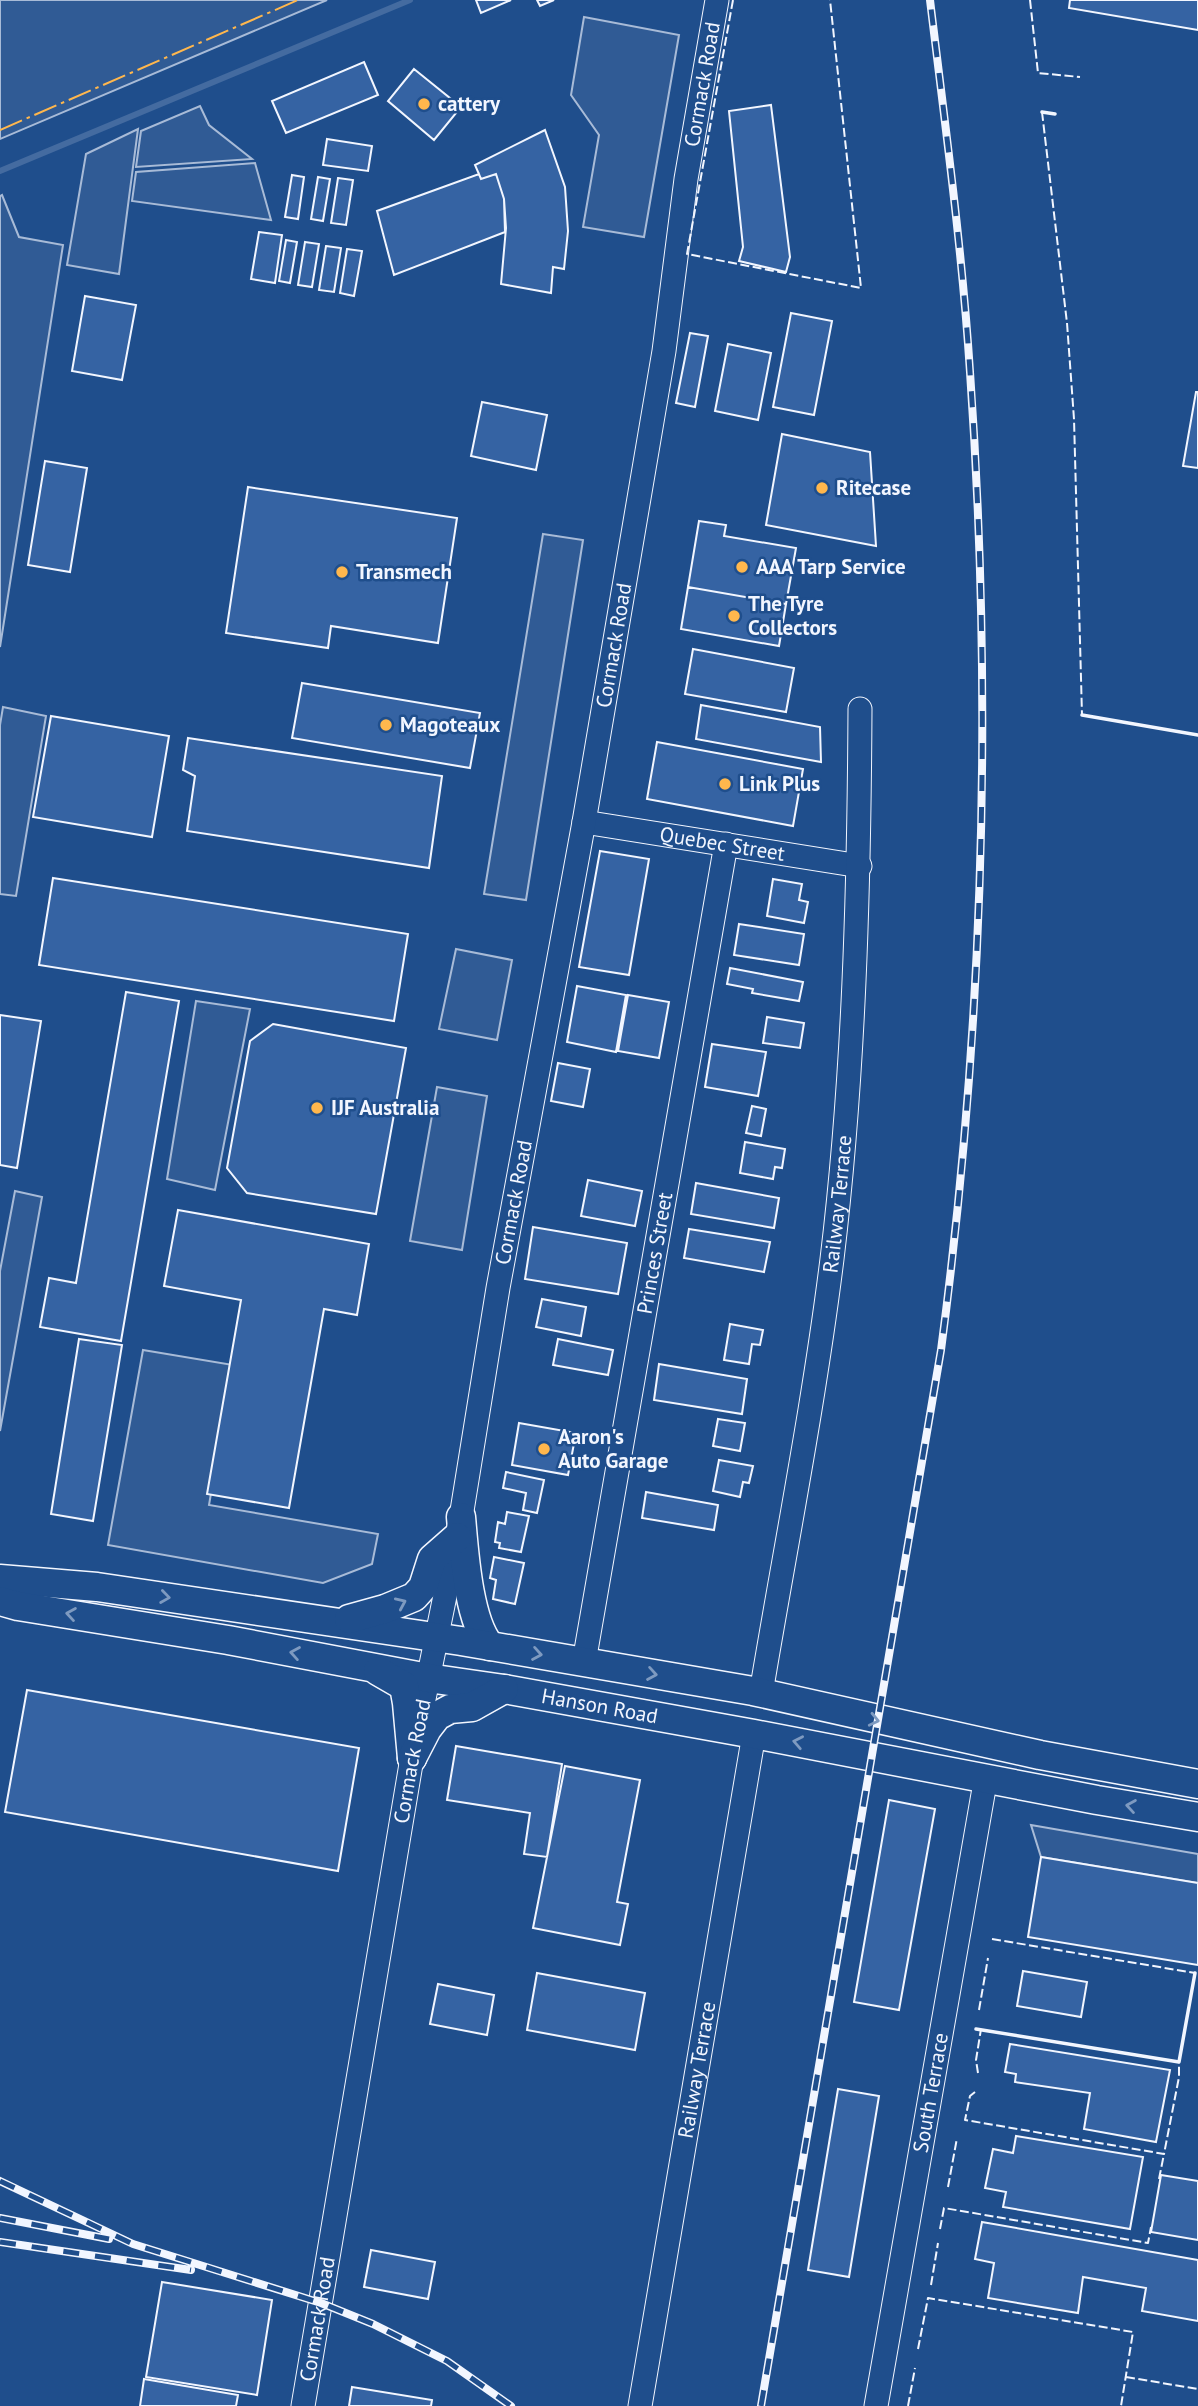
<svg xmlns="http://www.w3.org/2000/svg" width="1198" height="2406" font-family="'PT Sans',sans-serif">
<rect width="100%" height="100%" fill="#1f4e8c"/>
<path fill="#305b95" stroke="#a8bbd7" stroke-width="2" d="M0,0H327L0,139Z
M584,17L679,35L644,237L583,227L599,135L571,95Z
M200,106L209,125L252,159L136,167L141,131Z
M138,129L119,274L67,265L86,154Z
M255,163L271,220L132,201L136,172Z
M2,195L19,237L63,245L0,647V196Z
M543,534L583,540L526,900L484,894Z
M3,707L46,716L16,896L0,894V725Z
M456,949L512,960L497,1040L439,1029Z
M196,1001L250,1009L215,1190L167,1179Z
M437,1087L487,1096L462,1250L410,1241Z
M15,1191L42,1197L0,1431V1271Z
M143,1350L233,1365L209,1505L378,1534L372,1564L323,1583L108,1545Z
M1031,1825L1198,1854V1883L1041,1857Z"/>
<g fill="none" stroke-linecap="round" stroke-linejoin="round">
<path stroke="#446ba0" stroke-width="6" d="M0,171L410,0"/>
</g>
<path fill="#3563a3" stroke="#f2f6ff" stroke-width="2" d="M476,0H511L481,13Z
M537,0H554L540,6Z
M1070,0H1198V30L1069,8Z
M364,62L378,95L286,133L272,101Z
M414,69L461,107L434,140L388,101Z
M771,105L790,257L786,272L739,261L743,247L729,111Z
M545,130L565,187L568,231L564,269L553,267L551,293L501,284L506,228L504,199L496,174L481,179L475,165Z
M327,139L372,146L368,171L323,165Z
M479,174L481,179L496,174L504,199L505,232L394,275L377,211Z
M292,175L304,177L298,219L285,217Z
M318,177L330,179L323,221L311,219Z
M338,178L353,180L346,225L331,223Z
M259,232L282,235L275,283L251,279Z
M286,240L297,242L290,283L279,281Z
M305,242L319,244L312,287L298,285Z
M326,246L341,248L334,292L319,290Z
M347,249L362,251L354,296L340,293Z
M85,296L136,305L122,380L72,371Z
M791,313L832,321L814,415L773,407Z
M690,333L708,336L695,407L676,403Z
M728,344L771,353L758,420L715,411Z
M1196,392H1198V468L1183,466Z
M482,402L547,415L536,470L471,456Z
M782,434L870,452L876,546L766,525Z
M45,461L87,468L70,572L28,565Z
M248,487L457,518L438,643L331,626L328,648L226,633Z
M699,521L726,525L724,536L796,548L786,604L688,587Z
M688,587L786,604L779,646L681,629Z
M693,649L794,668L786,712L685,694Z
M302,683L480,713L470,768L292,738Z
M701,705L820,727L821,762L696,739Z
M51,716L169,736L152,837L33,817Z
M188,738L442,776L429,868L187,831L195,776L183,770Z
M657,742L803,769L793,826L647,799Z
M600,851L649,859L629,975L579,967Z
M53,878L408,934L394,1021L39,965Z
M773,879L802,884L799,900L808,902L804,923L767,916Z
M739,924L804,934L799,965L734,955Z
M730,968L803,982L799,1001L752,993L753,989L727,984Z
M577,986L626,995L616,1052L567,1042Z
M126,992L179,1001L121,1341L40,1327L49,1278L76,1283Z
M628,995L669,1002L659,1058L618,1051Z
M0,1015L41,1021L17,1168L0,1165Z
M767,1017L804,1023L800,1048L763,1043Z
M273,1024L406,1048L376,1214L247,1193L227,1168L250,1041Z
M712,1044L766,1052L758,1096L705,1087Z
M558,1063L590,1069L583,1107L551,1101Z
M752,1106L766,1109L761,1136L746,1133Z
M745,1142L785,1149L782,1168L775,1167L773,1179L740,1173Z
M588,1180L642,1191L635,1226L581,1216Z
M696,1183L779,1198L774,1228L691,1214Z
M178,1210L369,1244L357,1315L324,1309L289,1508L207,1494L241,1300L164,1286Z
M533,1227L627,1243L618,1294L525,1279Z
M689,1229L770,1242L764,1272L684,1258Z
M542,1299L586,1307L581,1336L536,1327Z
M730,1324L763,1330L760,1345L752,1344L749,1364L724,1360Z
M79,1339L122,1345L93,1521L51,1514Z
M558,1339L613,1350L608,1375L553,1365Z
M659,1364L747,1379L742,1414L654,1400Z
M718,1419L745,1423L740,1451L713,1446Z
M519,1423L576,1433L568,1475L512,1465Z
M719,1460L753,1466L749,1483L743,1482L740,1497L713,1491Z
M506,1472L544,1480L537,1513L523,1510L526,1493L503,1488Z
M646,1492L718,1505L714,1530L642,1518Z
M507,1512L529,1516L521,1552L499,1548L500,1543L495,1542L498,1522L505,1524Z
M494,1557L524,1563L515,1604L493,1599L496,1580L490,1578Z
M27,1690L359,1748L338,1871L5,1812Z
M456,1746L562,1764L547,1857L524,1854L530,1813L447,1800Z
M565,1766L640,1780L617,1902L628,1904L620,1945L533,1928Z
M889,1800L935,1809L899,2010L854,2002Z
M1041,1857L1198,1883V1965L1028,1937Z
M1023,1971L1087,1982L1081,2017L1017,2006Z
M537,1973L645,1993L635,2050L527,2030Z
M438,1984L494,1995L487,2035L430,2024Z
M1010,2044L1170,2070L1156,2142L1084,2129L1090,2093L1015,2082L1016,2074L1005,2072Z
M838,2089L879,2096L849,2277L808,2270Z
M1016,2136L1143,2157L1130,2229L1003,2207L1006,2192L985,2188L993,2149L1013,2153Z
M1161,2175L1198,2181V2240L1151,2232Z
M982,2222L1198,2260V2321L1142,2311L1146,2288L1083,2277L1078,2313L988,2298L994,2263L975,2259Z
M371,2250L435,2262L428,2299L364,2287Z
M162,2282L272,2300L257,2395L146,2377Z
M144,2379L238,2395L236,2406H140Z
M352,2387L432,2400L431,2406H349Z"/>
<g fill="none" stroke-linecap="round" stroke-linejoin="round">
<defs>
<g id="minor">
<path id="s1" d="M584,822L860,866"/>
<path id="s2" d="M584,1662L726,844"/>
<path id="s3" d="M761,1693C785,1549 814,1404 832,1259C854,1076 859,892 860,709"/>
<path id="s4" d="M303,2406L412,1758L461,1517L498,1288L584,822L664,351L686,179L717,0"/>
<path id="s5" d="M640,2406L754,1734"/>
<path id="s6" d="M876,2406L986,1777"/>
</g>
<g id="major">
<path d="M461,1517C464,1550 468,1620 490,1646"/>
<path d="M0,1579L97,1587L461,1641L753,1691L1040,1755L1198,1784"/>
<path id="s7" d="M0,1601L18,1606L228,1640L428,1678L504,1689L754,1734L1097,1800L1198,1817"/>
<path d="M349,1619L385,1609L414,1597L423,1587L432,1559L457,1537"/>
<path d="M378,1671L404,1686L407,1703L412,1758"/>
<path d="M412,1758L427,1729L437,1716L450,1709L472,1707L504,1689"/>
</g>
</defs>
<use href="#minor" stroke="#f2f6ff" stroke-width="25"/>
<use href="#major" stroke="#f2f6ff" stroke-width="31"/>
<use href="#minor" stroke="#1f4e8c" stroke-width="23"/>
<use href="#major" stroke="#1f4e8c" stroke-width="28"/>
<defs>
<path id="rail" d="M0,2181L133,2244L321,2303L373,2324L447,2361L511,2406
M0,2218L109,2239
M0,2242L191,2270
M761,2406L941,1350C984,1025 993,699 970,372C962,248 945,124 930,0"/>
</defs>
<use href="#rail" stroke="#f2f6ff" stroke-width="8"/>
<use href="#rail" stroke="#1f4e8c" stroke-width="5" stroke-dasharray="16" stroke-linecap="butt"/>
<path stroke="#f2f6ff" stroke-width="2" stroke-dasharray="9 3.5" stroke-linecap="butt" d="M733,0L687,254L861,288L830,0
M1030,0L1038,73L1080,77
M1042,112L1067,323L1074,419L1082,715
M992,1939L1195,1973
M979,2010L988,1958
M978,2073L976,2060L981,2029
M975,2092L970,2096L965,2120L1164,2154L1179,2077V2062
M1159,2179L1164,2154
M948,2187L957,2138
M940,2229L944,2208L1148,2243L1151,2227
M931,2285L938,2243
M918,2349L928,2298L1133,2332L1121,2406
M1126,2377L1198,2389
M908,2406L915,2368"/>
<path stroke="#f2f6ff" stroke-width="3.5" d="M1042,112L1055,114
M1082,715L1198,735
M976,2029L1179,2062L1195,1973"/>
<path stroke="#ffb74d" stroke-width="2" stroke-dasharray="24 5 3.5 5" stroke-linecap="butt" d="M0,130L298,0"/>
</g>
<defs><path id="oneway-chevron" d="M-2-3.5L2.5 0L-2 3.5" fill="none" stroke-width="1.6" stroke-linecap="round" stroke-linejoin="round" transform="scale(1.75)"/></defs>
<g stroke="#7e9ac0">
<use href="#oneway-chevron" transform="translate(165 1597) rotate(8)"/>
<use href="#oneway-chevron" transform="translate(401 1603) rotate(-24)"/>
<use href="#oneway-chevron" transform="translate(71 1614) rotate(-171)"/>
<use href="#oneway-chevron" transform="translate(295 1653) rotate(-170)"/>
<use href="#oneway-chevron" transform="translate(537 1654) rotate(10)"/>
<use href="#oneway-chevron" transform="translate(652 1674) rotate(10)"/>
<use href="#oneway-chevron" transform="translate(874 1720) rotate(13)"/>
<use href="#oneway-chevron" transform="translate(798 1742) rotate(-169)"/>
<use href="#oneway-chevron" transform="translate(1131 1806) rotate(-171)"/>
</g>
<g fill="#ffb74d" stroke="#1f4e8c" stroke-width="2.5">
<circle cx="424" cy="104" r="7"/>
<circle cx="822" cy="488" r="7"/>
<circle cx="742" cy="567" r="7"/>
<circle cx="342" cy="572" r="7"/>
<circle cx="734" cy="616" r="7"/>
<circle cx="386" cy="725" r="7"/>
<circle cx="725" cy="784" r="7"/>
<circle cx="317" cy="1108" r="7"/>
<circle cx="544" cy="1449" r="7"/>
</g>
<g text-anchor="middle" stroke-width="5" stroke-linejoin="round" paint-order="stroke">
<g font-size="21" fill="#f2f6ff" stroke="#1f4e8c">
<text dy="7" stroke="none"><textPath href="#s4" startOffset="2356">Cormack Road</textPath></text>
<text dy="7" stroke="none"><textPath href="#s4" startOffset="1788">Cormack Road</textPath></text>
<text dy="7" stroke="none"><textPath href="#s1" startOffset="140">Quebec Street</textPath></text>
<text dy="7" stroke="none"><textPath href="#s3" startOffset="495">Railway Terrace</textPath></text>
<text dy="7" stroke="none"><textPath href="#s4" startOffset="1222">Cormack Road</textPath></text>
<text dy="7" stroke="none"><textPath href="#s2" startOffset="415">Princes Street</textPath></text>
<text dy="7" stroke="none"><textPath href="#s7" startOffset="609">Hanson Road</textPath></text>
<text dy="7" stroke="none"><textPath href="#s4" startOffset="654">Cormack Road</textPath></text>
<text dy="7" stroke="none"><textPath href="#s5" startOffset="341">Railway Terrace</textPath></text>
<text dy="7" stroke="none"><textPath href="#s6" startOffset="318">South Terrace</textPath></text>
<text dy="7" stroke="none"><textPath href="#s4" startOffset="88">Cormack Road</textPath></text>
</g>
<g font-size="21" font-weight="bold" fill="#f2f6ff" stroke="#1f4e8c" text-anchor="start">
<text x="438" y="111">cattery</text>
<text x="836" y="495">Ritecase</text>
<text x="756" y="574">AAA Tarp Service</text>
<text x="356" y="579">Transmech</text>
<text x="748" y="611">The Tyre<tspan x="748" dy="24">Collectors</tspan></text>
<text x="400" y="732">Magoteaux</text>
<text x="739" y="791">Link Plus</text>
<text x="331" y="1115">IJF Australia</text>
<text x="558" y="1444">Aaron's<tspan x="558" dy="24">Auto Garage</tspan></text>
</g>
</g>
</svg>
